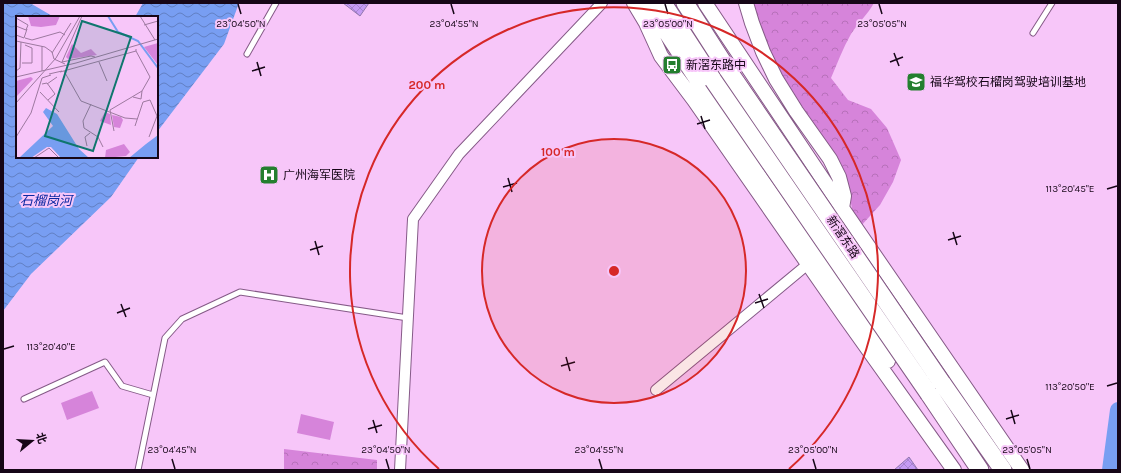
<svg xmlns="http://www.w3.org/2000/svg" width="1121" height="473" font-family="Karla,'Noto Sans SC',sans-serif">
<defs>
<pattern id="forest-crowns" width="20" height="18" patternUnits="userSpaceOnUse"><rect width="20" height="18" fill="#d684da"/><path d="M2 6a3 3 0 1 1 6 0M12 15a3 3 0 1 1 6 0" fill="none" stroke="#b770ba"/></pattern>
<pattern id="water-waves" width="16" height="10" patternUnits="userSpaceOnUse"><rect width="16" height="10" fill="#789ef2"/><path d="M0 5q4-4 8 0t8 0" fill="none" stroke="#617fc3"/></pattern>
<pattern id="building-cross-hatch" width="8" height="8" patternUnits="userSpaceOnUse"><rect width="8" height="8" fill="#c59bf4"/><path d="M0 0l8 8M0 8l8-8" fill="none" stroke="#a884d0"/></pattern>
</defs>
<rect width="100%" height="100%" fill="#f7c6f9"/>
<path fill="url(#forest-crowns)" d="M752,3H874C868,14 858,23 851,34C843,48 837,64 831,78L848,100L871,109L887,128L901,160L893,182L880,205L860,227L854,218L849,194L796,104L767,49Z
M284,449L377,460V470H284Z"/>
<path fill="#d684da" d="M92,391L99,408L67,420L61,403Z
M301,414L334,422L330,440L297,433Z"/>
<path fill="url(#water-waves)" d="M3,3H30L54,17H17V157H139L111,197L31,274L3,311Z
M143,3H239L224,44L157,132V17H135Z"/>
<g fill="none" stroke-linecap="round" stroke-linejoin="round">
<path stroke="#789ef2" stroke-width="16" d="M1110,470L1118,410"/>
</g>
<path fill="url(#building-cross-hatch)" stroke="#9177af" d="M343,3H369L360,16Z
M909,457L918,470H894Z"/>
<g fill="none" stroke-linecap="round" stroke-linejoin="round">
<defs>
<path id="service" d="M1033,33L1052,3
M247,54L276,3
M24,399L105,362L122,386L153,395
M138,470L165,338L182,319L240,292L408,318"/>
<path id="minor" d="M656,390L808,264
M400,470L413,219L459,154L602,3"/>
<path id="secondary" d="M634,3L646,23L661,56L694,100L845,317L954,470
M646,3L760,177L888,361
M705,3L842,208L1022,470
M746,3L752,23L763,52L776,79L796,111L830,159L839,177L844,196L842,208L817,248"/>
<path id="trunk" d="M663,3L713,80
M685,3L728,70
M942,383L1003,470
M929,394L980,470"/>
</defs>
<use href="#service" stroke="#855a87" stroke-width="7"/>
<use href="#minor" stroke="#855a87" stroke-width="12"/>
<use href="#secondary" stroke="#855a87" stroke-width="16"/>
<use href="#trunk" stroke="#855a87" stroke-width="19"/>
<use href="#service" stroke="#fff" stroke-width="5"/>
<use href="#minor" stroke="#fff" stroke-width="10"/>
<use href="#secondary" stroke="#fff" stroke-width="14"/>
<use href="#trunk" stroke="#fff" stroke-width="17"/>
<defs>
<path id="trunk-bridge" d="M728,70L942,383
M713,80L929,394"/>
</defs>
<use href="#trunk-bridge" stroke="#855a87" stroke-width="19" stroke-linecap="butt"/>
<use href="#trunk-bridge" stroke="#fff" stroke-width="17"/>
</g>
<path fill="none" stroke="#160617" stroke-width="1.5" d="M238,4L241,14M451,4L454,14M665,4L668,14M879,4L882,14M894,53L899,66M257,62L261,76M890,62L903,57M252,71L265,67M701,116L705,129M697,124L710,120M508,178L512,192M503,187L517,183M1107,189L1117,186M953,232L957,245M948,240L961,236M315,241L319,255M310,250L323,246M759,294L764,308M755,303L768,299M121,304L126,317M117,313L130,308M4,349L14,346M566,357L570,371M561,366L575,362M1107,386L1117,383M1011,410L1015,424M1006,419L1019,415M373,420L377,433M368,429L382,425M172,459L175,469M386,459L389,469M599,459L602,469M813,459L816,469M1027,459L1030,469"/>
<circle cx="614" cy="271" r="132" fill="#d62828" fill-opacity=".12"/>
<g fill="none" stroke="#d62828" stroke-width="2">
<circle cx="614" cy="271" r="132"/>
<path d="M439 469A264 264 0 1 1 789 469"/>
</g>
<defs>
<symbol id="bus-square" viewBox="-11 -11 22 22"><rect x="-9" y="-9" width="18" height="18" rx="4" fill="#247f2f" stroke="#f7c6f9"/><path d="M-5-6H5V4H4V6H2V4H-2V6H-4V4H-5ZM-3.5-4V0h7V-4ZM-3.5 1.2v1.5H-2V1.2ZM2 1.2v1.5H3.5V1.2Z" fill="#fff"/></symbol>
<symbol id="school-square" viewBox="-11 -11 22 22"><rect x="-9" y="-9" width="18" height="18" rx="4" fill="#247f2f" stroke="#f7c6f9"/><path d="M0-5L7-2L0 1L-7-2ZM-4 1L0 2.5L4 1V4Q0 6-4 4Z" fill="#fff"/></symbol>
<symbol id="hospital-square" viewBox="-11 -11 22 22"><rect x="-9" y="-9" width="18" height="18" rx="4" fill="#247f2f" stroke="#f7c6f9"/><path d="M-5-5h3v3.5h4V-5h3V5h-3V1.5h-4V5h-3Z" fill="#fff"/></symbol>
</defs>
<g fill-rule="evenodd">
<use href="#bus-square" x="661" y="54" width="22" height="22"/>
<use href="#school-square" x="905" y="71" width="22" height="22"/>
<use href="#hospital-square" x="258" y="164" width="22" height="22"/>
</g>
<g text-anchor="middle" stroke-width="4" stroke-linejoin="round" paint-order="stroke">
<g font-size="12" fill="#160617" stroke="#f7c6f9" text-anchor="start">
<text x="686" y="69">新滘东路中</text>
<text x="930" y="86">福华驾校石榴岗驾驶培训基地</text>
<text x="283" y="179">广州海军医院</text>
</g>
<g font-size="12" fill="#160617" stroke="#f7c6f9">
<text transform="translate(843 237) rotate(56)" y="4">新滘东路</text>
</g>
<g font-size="13" font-style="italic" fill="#0927a0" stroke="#f7c6f9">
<text x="46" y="205">石榴岗河</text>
</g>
</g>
<g transform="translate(16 16)">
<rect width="142" height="142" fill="#f7c6f9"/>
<path d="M12,0H44L40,9L25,11L15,10ZM142,27V49L128,31ZM56,28L65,37L75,33L81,39L52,43L50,41ZM15,61L17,63L0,81V65ZM89,96L94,98L95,109L84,105ZM96,99L105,101L107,104L104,112L98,111Z" fill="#d684da"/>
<path d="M108,128L114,136L110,140L89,142L90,134Z" fill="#d684da"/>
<path d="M30,92L41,98L63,133L73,142H45L35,131H31L15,142H3L37,110L27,96ZM142,119V141L113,142L130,128Z" fill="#789ef2"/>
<path fill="none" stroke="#789ef2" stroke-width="2" d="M92,0L102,16L122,25L142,52"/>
<path fill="none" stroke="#9d799f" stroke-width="1" d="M124,0L139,24M0,2L12,9L10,14L0,10M128,9L142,5M0,19L8,22L11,13M9,22L16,24L44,16L49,19M0,25L29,31L36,36L38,43L49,48M26,30V55M36,37L55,7M46,46L66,0M46,46L75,40L79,41M83,46L91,65M6,47H16V32L9,29M0,55L4,52L5,26M48,55L65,85L109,102L121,103M44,56L120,35V33M33,58L46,55M0,61L60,47L142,23M26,68L31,67L39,78L32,84M31,68L41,61M24,76L43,96M117,81L125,83L126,75M0,87L40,42L64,0M75,88L67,105L68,112L82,121L87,131M119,110L127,86L134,84L141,100L133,121M98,115L94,94L126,75L134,61L120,35M0,121L15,97L26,62L35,59M71,130L69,121L74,117M18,142L33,132L43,142"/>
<path fill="#0f766e" fill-opacity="0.15" stroke="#0f766e" stroke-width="2" d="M66,5L115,21L77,135L29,120Z"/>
<rect width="142" height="142" fill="none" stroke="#160617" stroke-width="2"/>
</g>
<g font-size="10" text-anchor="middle" fill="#160617" stroke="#f7c6f9" stroke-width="4" stroke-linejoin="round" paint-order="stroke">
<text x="241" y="27">23°04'50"N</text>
<text x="454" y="27">23°04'55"N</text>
<text x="668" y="27">23°05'00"N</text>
<text x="882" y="27">23°05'05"N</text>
<text x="1070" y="192">113°20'45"E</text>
<text x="51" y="350">113°20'40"E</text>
<text x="1070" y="390">113°20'50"E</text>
<text x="172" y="453">23°04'45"N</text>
<text x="386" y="453">23°04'50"N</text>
<text x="599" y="453">23°04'55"N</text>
<text x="813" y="453">23°05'00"N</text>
<text x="1027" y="453">23°05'05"N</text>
</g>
<circle cx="614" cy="271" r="6" fill="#d62828" stroke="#f7c6f9" stroke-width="2"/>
<g font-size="12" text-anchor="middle" font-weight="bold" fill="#d62828" stroke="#f7c6f9" stroke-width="4" stroke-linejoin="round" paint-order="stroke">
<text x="427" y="89">200 m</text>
<text x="558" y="156">100 m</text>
</g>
<rect width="1121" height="473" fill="none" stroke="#160617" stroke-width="8"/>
<g transform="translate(32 441) rotate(72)" stroke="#f7c6f9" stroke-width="3" paint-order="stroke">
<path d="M0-3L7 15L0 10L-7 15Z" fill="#160617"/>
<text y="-6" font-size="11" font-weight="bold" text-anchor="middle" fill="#160617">北</text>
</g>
</svg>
